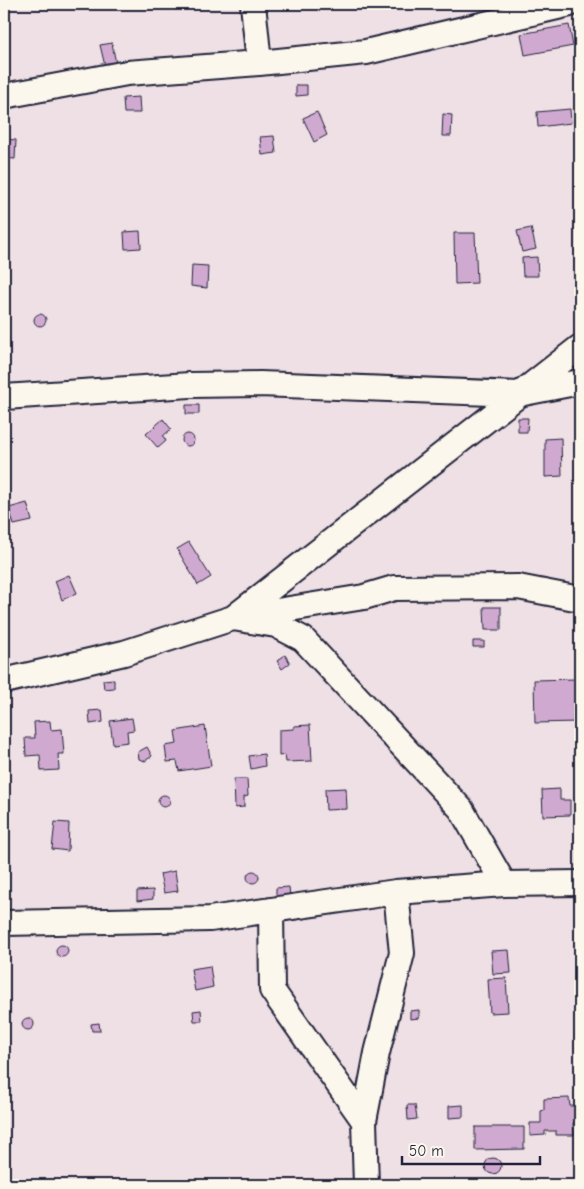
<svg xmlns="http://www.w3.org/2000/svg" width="584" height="1189" font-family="'Comic Neue',sans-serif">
<rect width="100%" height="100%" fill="#eee0e4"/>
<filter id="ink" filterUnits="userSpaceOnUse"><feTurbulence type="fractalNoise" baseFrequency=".02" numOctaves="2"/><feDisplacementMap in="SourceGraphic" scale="10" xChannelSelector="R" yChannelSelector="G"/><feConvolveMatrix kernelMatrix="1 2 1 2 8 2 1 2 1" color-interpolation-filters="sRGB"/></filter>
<g filter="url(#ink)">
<path fill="#d0a9d1" stroke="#22223b" d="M569,25L573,46L525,55L521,34Z
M112,43L116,64L105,66L100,45Z
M296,85H307V95L296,96Z
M139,97L140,113H124L123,98Z
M570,109L571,123L538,127L537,112Z
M317,112L327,135L314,142L303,118Z
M443,114L452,115L451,136H442Z
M274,136L276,153L262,155L260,137Z
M4,139L16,140L15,159L4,158Z
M531,228L536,249L522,252L517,231Z
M140,231L141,248L125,249L124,232Z
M454,233H475L477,283L455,284Z
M537,257L538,276H523L522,258Z
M192,265L208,266L207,288L191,286Z
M34 320a6 6 0 1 1 12 0a6 6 0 1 1-12 0Z
M186,405H199V414H186Z
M518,418H528L527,432H518Z
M163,419L171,429L163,436L166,441L158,448L146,434Z
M182 440a6 6 0 1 1 12 0a6 6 0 1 1-12 0Z
M561,438L562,476L545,477V439Z
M27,503L32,521L14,525L9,508Z
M189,542L211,577L198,585L177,549Z
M69,575L77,593L62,600L55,581Z
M484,607H501V630H485Z
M473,641H484V647H473Z
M285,655L290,663L282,669L277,661Z
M114,679V688L104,689L103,680Z
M576,679L577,722L535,723L534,680Z
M102,710L103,722L90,724L89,711Z
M132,718L134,730L127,731L128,742L113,744L110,721Z
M50,721L51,730L62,729L64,754H58L59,770L41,771L40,755L26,756L25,738H35L34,722Z
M310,725L312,761L286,762L285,755L279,756V730L294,729V726Z
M205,726L211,766L179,771L177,761L167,762L165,746L177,744L175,731Z
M147,747L152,756L145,761L139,759L138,752Z
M264,754L265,766L251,769L249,756Z
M234,779H247L248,796L244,797V807L235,808Z
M346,788L347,809L326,810L325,789Z
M560,789V800H570V815L543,816L542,790Z
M158 801a6 6 0 1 1 12 0a6 6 0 1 1-12 0Z
M55,822L69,823L68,851L52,849Z
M175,871L178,891L164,893L160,874Z
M247 877a6 6 0 1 1 12 0a6 6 0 1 1-12 0Z
M289,887L290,896L276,897V888Z
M153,890V899L137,901V891Z
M56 951a6 6 0 1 1 12 0a6 6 0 1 1-12 0Z
M509,950L511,973L493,974L491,951Z
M210,966L213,987L195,991L191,969Z
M506,978L508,1012L490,1013L488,979Z
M201,1010L202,1021H194L193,1011Z
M419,1010V1018L410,1019V1011Z
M22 1024a6 6 0 1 1 12 0a6 6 0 1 1-12 0Z
M99,1023L100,1031H92L91,1024Z
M569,1098L570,1106H580V1122L573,1123L574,1135H556V1131H545V1135L530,1136V1123H541V1111L544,1110V1099Z
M407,1105H415L417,1119L408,1120Z
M463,1105V1117L449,1118V1106Z
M475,1127H524V1149L475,1150Z
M485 1166a8 8 0 1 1 16 0a8 8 0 1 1-16 0Z"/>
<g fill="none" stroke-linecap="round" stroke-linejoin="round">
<defs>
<path id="minor" d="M253,4L259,63
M4,96L127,73L259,63L366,52L570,4
M4,397L190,385L260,384L519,394L580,382
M252,615L364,597L394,588L518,587L580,599
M233,618L276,625L303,639L461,809L504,884
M4,681L124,653L233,618L580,347
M271,910L272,990L364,1121L366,1185
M4,923L210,919L396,892L504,884L580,883
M364,1121L377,1053L402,953L396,892"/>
</defs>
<use href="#minor" stroke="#22223b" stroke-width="28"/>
<use href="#minor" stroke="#fbf7ec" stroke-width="24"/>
</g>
</g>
<rect width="584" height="1189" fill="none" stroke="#fbf7ec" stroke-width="20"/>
<rect x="10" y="10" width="564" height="1169" fill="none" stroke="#22223b" stroke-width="2" filter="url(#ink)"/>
<path d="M402 1156v8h138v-8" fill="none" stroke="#22223b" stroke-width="2.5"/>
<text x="409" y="1156" font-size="15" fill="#22223b" stroke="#fbf7ec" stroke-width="4" paint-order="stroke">50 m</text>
</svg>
